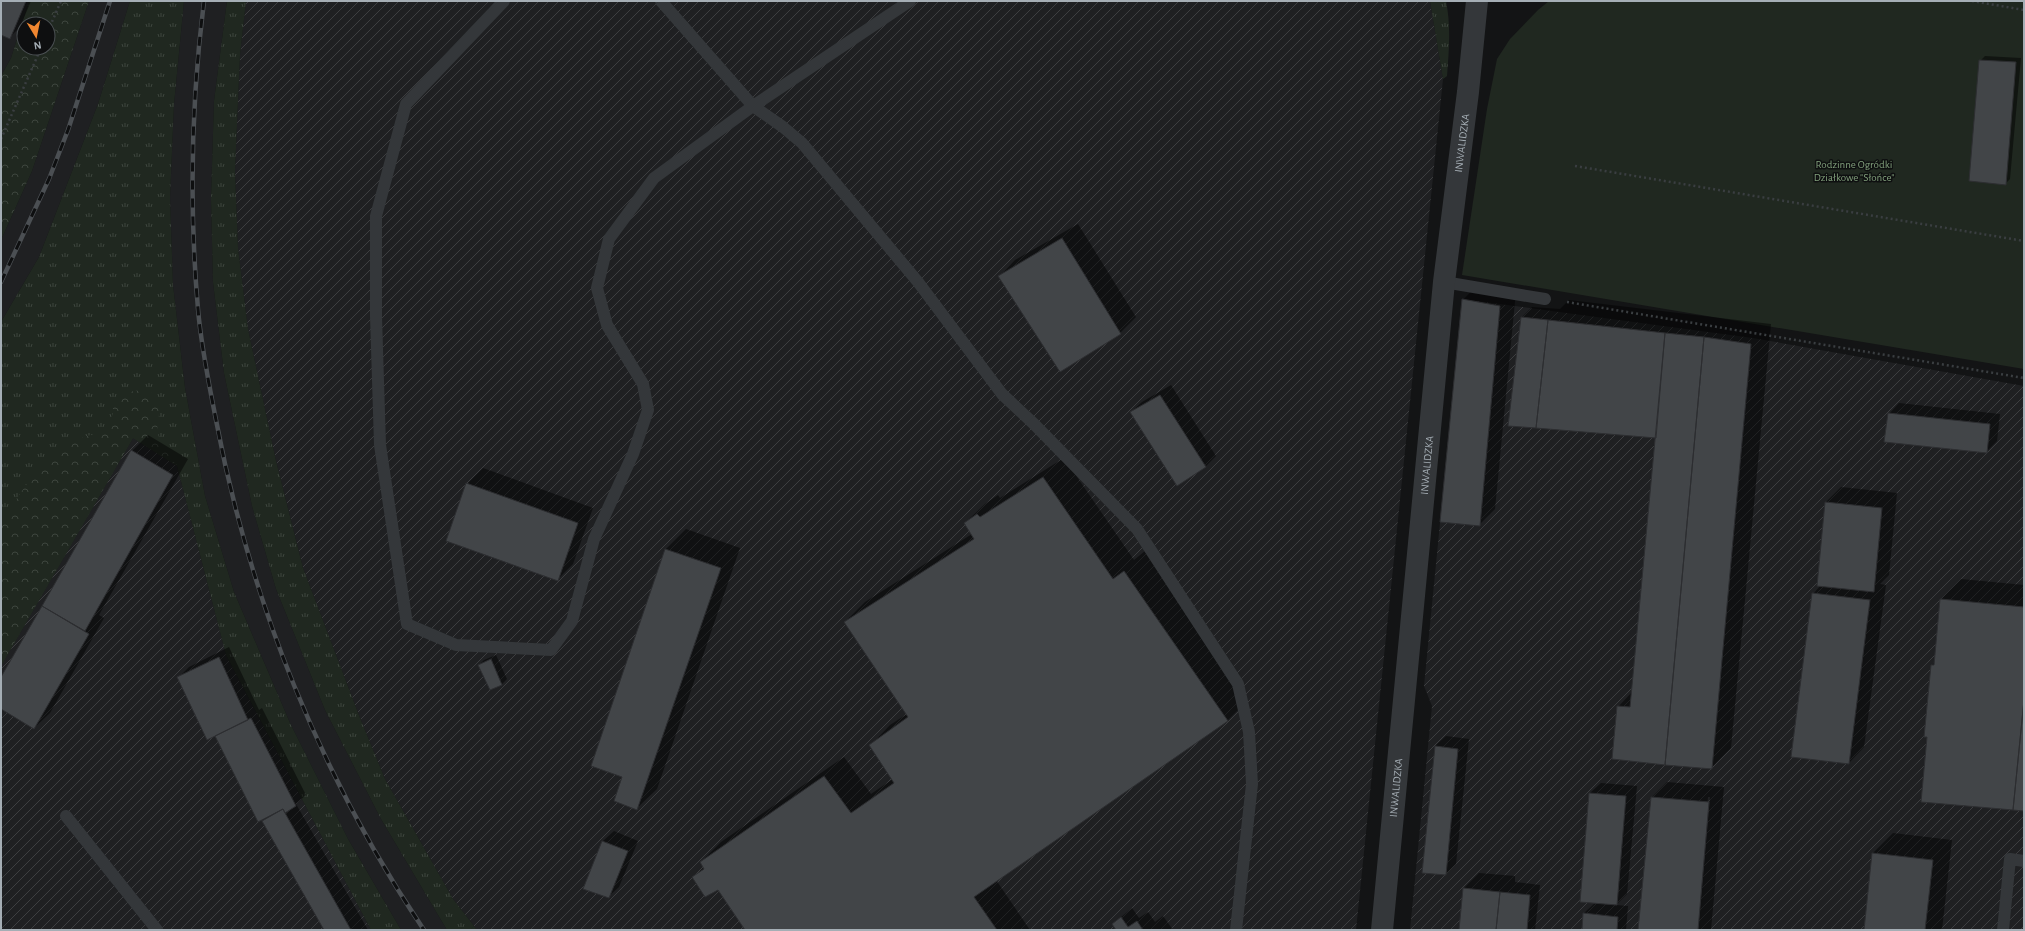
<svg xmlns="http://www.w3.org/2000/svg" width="2025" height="931" font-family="'Alegreya Sans',sans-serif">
<defs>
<pattern id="industrial-furrows" width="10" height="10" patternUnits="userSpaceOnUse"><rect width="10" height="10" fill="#1f2022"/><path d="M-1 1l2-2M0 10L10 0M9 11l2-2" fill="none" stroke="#3d3e40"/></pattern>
<pattern id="grass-tufts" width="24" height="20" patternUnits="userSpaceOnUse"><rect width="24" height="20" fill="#202820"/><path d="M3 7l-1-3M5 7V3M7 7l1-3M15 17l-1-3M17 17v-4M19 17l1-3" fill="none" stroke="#3d453e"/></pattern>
<pattern id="forest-crowns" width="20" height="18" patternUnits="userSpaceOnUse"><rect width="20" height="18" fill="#202820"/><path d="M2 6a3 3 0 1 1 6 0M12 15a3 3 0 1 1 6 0" fill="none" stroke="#3d453e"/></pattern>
</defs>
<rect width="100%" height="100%" fill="#131415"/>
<path fill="#1f2022" d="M1,1H29L11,58L1,76Z
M89,1H130L98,104L39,257L1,322V240L32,171Z
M184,1H227L214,101L211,199L213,282L224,373L252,506L276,589L325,710L381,819L447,930H401L348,839L290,723L234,592L205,496L185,388L173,285L170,198L174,104Z"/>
<path fill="url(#industrial-furrows)" d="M246,1H1430L1443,79L1356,930H477L453,899L385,779L360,718L303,568L276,461L248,329L238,248L235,171L240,55Z
M1462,299L1753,338L2024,386V930H1410L1432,706L1424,686Z
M133,438L177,466L226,655L371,930H1V666Z"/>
<path fill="url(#grass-tufts)" d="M130,1H184L174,104L170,198L173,285L185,388L205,496L234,592L290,723L348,839L401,930H371L226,655L177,466L133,438L1,666V322L39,257L98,104Z
M227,1H246L240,55L235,171L238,248L248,329L276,461L303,568L360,718L385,779L453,899L477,930H447L381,819L325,710L276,589L252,506L224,373L213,282L211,199L214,101Z
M1430,1H1446C1451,26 1449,50 1447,76L1443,79Z"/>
<path fill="url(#forest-crowns)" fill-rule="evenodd" d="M29,1H89L32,171L1,240V76L11,58ZM24,24H48V48H24Z
M147,389L158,399L159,415L157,430L161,445L177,466L133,438L1,666V521L36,471L55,452L86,436L103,433L113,414V402L129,392Z"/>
<path fill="#202820" d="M1549,1H2024V369L1462,275L1487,109L1497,59L1510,39L1538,10Z"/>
<path fill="#0007" d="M1,1H31L20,27L10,37L1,34Z
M1985,56L2021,58L2010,179L2005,184L1980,61Z
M1078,224L1136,317L1120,333L1060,371L1000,276L1015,260Z
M1478,284L1516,291L1495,509L1479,525L1463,300Z
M1569,300L1771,324L1731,748L1711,768L1618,707L1632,692L1657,437L1522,317L1532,307L1560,309Z
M1171,385L1216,456L1205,467L1131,412L1142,402Z
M1899,403L2000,414L1997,441L1986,452L1889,414Z
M148,435L188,459L99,615L104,618L50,713L34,728L1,708V679L132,451Z
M1064,458L1134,560L1145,551L1247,701L1227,721L996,880L1030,930H746L718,889L693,878L704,867L701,862L721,842L844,757L871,794L893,779L871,745L890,725L907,714L845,622L865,602L972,534L965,523L985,504L998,495L1000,498Z
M483,468L593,508L573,564L557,580L467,484Z
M1841,487L1897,493L1889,575L1880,584L1886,585L1864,747L1849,763L1813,594L1821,585L1826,502Z
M686,529L740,548L657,789L637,808L623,776L592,766L666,549Z
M1961,579L2024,585V811L1928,736L1932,665L1935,662L1941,599Z
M229,647L259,710L262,708L306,795L296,804L368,930H325L215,734L179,677L189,667Z
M496,655L507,679L502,684L490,689L479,665L484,660Z
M1446,736L1469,739L1456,864L1446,874L1435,746Z
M1667,782L1724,787L1711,930H1698L1710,797H1708L1696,930H1639L1652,797Z
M1601,783L1637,786L1627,894L1616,905L1628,906L1626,930H1583L1584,913L1595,903L1590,793Z
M614,831L638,841L619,887L608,897L584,888L603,841Z
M1893,833L1952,840L1942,930H1865L1873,853Z
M1479,873L1515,876V882L1540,885L1535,930H1460L1464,888Z
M1132,908L1139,918L1148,912L1155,922L1163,916L1173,930H1117L1113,924Z"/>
<path fill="#424548" stroke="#2d2e31" d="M1,1H26L10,39L1,35Z
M1979,60L2016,62L2006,185L1969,181Z
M1062,238L1121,334L1060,372L998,276Z
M1462,299L1500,306L1480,526L1440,522Z
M1521,317L1548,320L1536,428L1508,426Z
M1548,320L1665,333L1656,438L1536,428Z
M1665,333L1704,337L1665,765L1612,759L1617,706L1630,707Z
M1704,337L1751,344L1712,769L1665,765Z
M1160,395L1206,467L1177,486L1130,412Z
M1888,413L1990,424L1987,453L1884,442Z
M131,450L173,475L85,631L42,606Z
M1043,477L1113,579L1124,571L1228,721L974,897L997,930H745L718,890L705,897L692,877L704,869L700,862L824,776L851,813L894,783L869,745L908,717L844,622L974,539L964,523L977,514L980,517Z
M466,483L578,523L558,581L446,541Z
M1825,502L1882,508L1874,592L1817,586Z
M665,549L721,568L637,810L614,801L622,777L591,766Z
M1812,593L1870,600L1849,764L1791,757Z
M1940,599L2024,607V700L2013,810L1921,802L1927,737H1924L1931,665H1934Z
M42,606L89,634L34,729L1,709V677Z
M219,657L248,720L207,740L177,677Z
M491,659L502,685L490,690L478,665Z
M2024,700V811L2013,810Z
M251,718L296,806L285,813L283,809L258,822L215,736Z
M1435,746L1458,749L1446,875L1422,873Z
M1589,793L1626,796L1617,905L1580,902Z
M1651,797L1709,802L1698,930H1638Z
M283,809L285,813L351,930H324L262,821Z
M602,841L628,851L609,898L583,889Z
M1872,853L1933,860L1925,930H1864Z
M1463,888L1500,892L1496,930H1459Z
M1500,892L1530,895L1527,930H1496Z
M1583,913L1618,917L1617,930H1582Z
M1121,917L1128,927L1137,921L1143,930H1116L1112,924Z"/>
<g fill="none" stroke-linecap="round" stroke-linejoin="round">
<path stroke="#3a3e41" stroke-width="2.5" stroke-dasharray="2 3" stroke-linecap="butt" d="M1972,1L2024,10
M48,31L61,1
M1,139L41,48
M1575,166L2024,241
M1567,302L2024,378"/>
<path stroke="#34373a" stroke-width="12" d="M504,1L406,104L376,216V316L380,445L407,624L456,645L551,650L572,621L594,539L633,454L648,410L643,384L607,325L597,288L609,239L654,178L753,106L783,127L802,143L918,282L1002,394L1034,424L1137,529L1238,684L1249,732L1252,784L1236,930
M661,1L753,106L910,1
M1444,282L1545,299
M66,816L157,930
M2003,930L2010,859L2024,861"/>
<path stroke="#34373a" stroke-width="22" id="s1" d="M1382,930L1444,282L1468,92L1477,1"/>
<defs>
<path id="rail" d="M204,1C191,104 189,206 198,309C201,346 209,384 216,420C250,601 321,777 424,930
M1,282L49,179L68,130L110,1"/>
</defs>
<use href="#rail" stroke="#4b4f53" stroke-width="4.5"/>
<use href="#rail" stroke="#0e0f10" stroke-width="3" stroke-dasharray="9" stroke-linecap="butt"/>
</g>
<g text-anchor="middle" stroke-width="3" stroke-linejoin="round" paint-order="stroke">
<g font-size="11" fill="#a5aeb5" stroke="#0e0f10">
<text dy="4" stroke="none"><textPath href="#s1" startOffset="791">INWALIDZKA</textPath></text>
<text dy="4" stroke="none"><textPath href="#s1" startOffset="467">INWALIDZKA</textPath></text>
<text dy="4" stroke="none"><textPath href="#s1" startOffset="143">INWALIDZKA</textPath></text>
</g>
<g font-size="11" fill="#82a07c" stroke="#0e0f10">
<text x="1854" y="168">Rodzinne Ogródki<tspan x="1854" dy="13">Działkowe "Słońce"</tspan></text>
</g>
</g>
<rect width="2025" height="931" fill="none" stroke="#a5aeb5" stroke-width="4"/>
<g transform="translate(36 36) rotate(170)"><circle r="19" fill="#0e0f10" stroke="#4a4f52"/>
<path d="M0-3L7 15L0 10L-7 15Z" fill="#f08731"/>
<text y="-6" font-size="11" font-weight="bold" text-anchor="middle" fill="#a5aeb5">N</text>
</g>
</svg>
